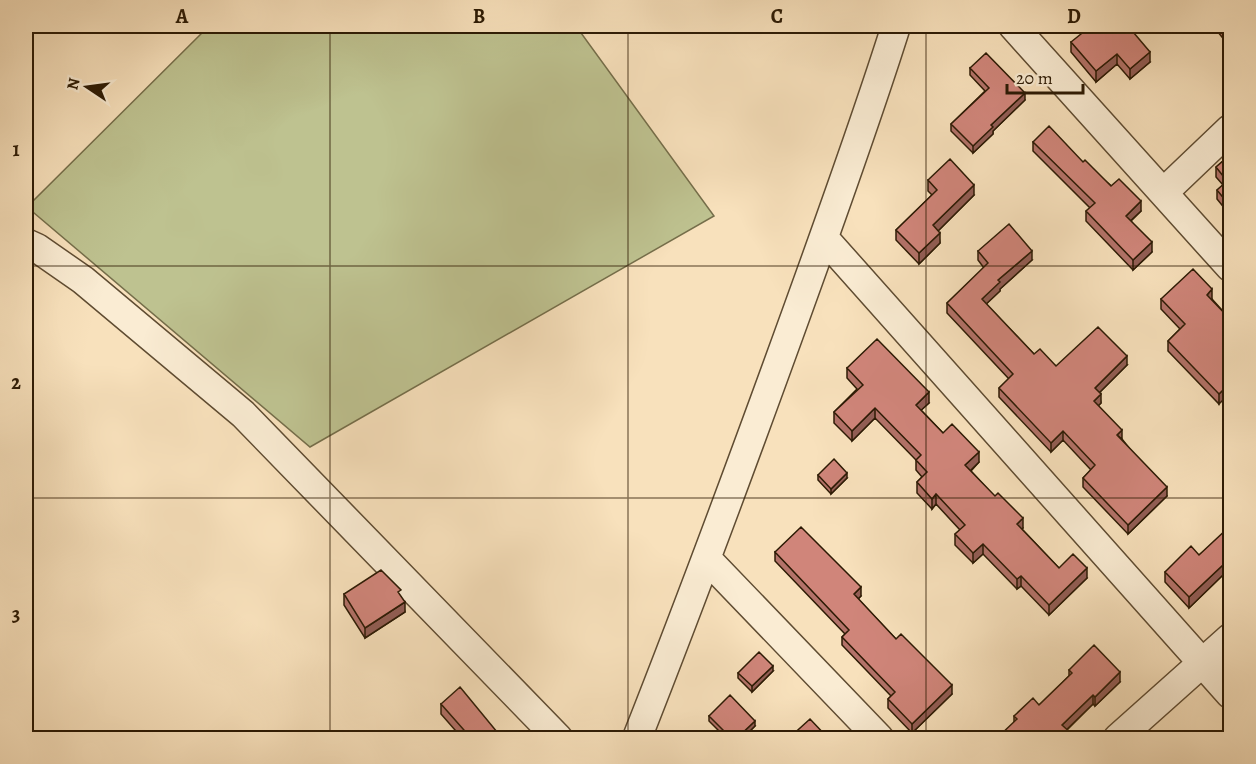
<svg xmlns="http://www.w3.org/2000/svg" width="1256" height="764" font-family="Alegreya,serif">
<rect width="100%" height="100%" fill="#f8e1bc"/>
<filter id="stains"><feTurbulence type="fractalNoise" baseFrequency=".00333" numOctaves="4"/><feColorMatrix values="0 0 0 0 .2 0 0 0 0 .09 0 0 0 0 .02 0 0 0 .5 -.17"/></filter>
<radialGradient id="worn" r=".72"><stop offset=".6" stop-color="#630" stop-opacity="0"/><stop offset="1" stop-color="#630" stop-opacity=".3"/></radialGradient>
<path fill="#bec290" stroke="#756e4a" stroke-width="1.5" d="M209,26H576L714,216L310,447L27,207Z"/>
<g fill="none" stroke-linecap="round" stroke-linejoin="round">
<defs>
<path id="street" d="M1013,26L1230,267
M1164,192L1230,129
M824,238L1230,694
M26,243L37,248L83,280L243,414L558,738
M707,559L879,738
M637,738C693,596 746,453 798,309C832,215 866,121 896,26
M1118,738L1230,638"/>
</defs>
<use href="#street" stroke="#5f4c32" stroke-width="31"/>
<use href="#street" stroke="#faecd3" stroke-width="28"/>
</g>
<path fill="#b37269" stroke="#2c1a04" stroke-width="1.5" d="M1213,26H1230V47Z
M1071,42L1150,62L1130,79L1117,64L1096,82L1071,52Z
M970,68L1025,100L993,131V134L973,153L951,131V124L985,91L970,75Z
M1033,142L1083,162L1141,211L1131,221L1152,252L1133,270L1086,221V211L1090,208L1033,151Z
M1230,155V225V215L1217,199V190L1223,185L1216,177V167Z
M928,180L974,195L938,231L940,243L919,264L896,240V230L932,195L928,191Z
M978,251L1032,260L1000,289V291L986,304L1034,354L1056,366L1127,365L1099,393L1101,403L1098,406L1122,439L1167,496L1128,534L1083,487V478L1091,470L1063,440L1051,452L999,397V388L1009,379L947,313V303L984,268L978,260Z
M1161,299H1212L1230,319L1219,404L1168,351V341L1180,329L1161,309Z
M847,368L929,403L921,410L943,433L979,462L971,471L1023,528L1022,529L1059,568L1087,578L1049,615L1021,586L1017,589L983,554L973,563L955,545V534L960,530L936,504L932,509L917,493V482L922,477L916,470V460L875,418L852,441L834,423V412L857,389L847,378Z
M818,475L847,478L831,494L818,480Z
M1230,529V579L1224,574L1189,608L1165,582V572L1199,555Z
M775,552L861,596L858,599L896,639L952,694L912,733L888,708V699L891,696L842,645V637L845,634L775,561Z
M344,594L401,597L405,612L365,638L344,605Z
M1069,670L1120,682L1095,706L1093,704L1067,730L1073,738L1014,722V716L1039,705L1069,676Z
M773,671L752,692L738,678V673Z
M441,704L502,738H462L441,714Z
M709,716L755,726L743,738H726L709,721Z"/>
<path fill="#925d55" stroke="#2c1a04" stroke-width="1.5" d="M1150,52V62L1130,79V69Z
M1117,54V64L1096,82V71Z
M1025,93V100L993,131V134L973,153V146L991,125Z
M974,185V195L933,236V225Z
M1141,201V211L1126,225V216Z
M940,233V243L919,264V253Z
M1152,242V252L1133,270V260Z
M1032,251V260L1000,289V291L982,308V299L998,280Z
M1212,289V299L1207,304V295Z
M1127,356V365L1095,397V388Z
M1230,383V393L1219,404V394Z
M929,392V403L916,415V405Z
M1101,394V403L1094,410V401Z
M875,408V418L852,441V431Z
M1122,430V439L1117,435Z
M1063,431V440L1051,452V443Z
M979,452V462L965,476V465Z
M847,473V478L831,494V489Z
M1167,487V496L1128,534V525Z
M936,494V504L932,509V499Z
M1023,518V528L1017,534V524Z
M983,544V554L973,563V553Z
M1224,564V574L1189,608V597Z
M1087,568V578L1049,615V605Z
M1021,576V586L1017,589V579Z
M861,587V596L854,603V594Z
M405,602V612L365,638V628Z
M773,666V671L752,692V686Z
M1120,672V682L1095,706V697Z
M952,685V694L912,733V724Z
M1093,695V704L1062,734V725Z
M755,721V726L743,738H737Z"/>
<path fill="#d0857a" stroke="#2c1a04" stroke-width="1.5" d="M1091,26H1128L1150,52L1130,69L1117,54L1096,71L1071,42Z
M1221,26H1230V36Z
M986,53L1025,93L991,125L993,127L973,146L951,124L989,88L970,68Z
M1049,126L1083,162L1085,160L1111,186L1119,179L1141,201L1126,216L1152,242L1133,260L1086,211L1095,203L1033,142Z
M1230,155V206L1217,190L1227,181L1216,167Z
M950,159L974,185L933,225L940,233L919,253L896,230L937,190L928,180Z
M1009,224L1032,251L998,280L1000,282L982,299L1034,354L1040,349L1056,366L1098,327L1127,356L1095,388L1101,394L1094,401L1122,430L1117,435L1167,487L1128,525L1083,478L1095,465L1063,431L1051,443L999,388L1013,374L947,303L988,263L978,251Z
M1193,269L1212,289L1207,295L1230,319V383L1219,394L1168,341L1185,324L1161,299Z
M877,339L929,392L916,405L943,433L952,424L979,452L965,465L995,496L998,493L1023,518L1017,524L1059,568L1073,554L1087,568L1049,605L1021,576L1017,579L983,544L973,553L955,534L965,525L936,494L932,499L917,482L927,472L916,460L921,455L875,408L852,431L834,412L863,385L847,368Z
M834,459L847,473L831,489L818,475Z
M801,527L861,587L854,594L896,639L901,634L952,685L912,724L888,699L895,692L842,637L849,630L775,552Z
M1229,527L1230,529V569L1224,564L1189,597L1165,572L1191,546L1199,555Z
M381,570L401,590L398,592L405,602L365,628L344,594Z
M1094,645L1120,672L1095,697L1093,695L1062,725L1073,735L1070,738H997L1017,719L1014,716L1033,698L1039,705L1072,673L1069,670Z
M759,652L773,666L752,686L738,673Z
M460,687L502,738H471L441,704Z
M730,695L755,721L737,738H731L709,716Z
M810,719L828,738H789Z"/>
<path fill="none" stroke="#2c1a04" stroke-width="1.5" stroke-opacity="0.55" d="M330,26V738M628,26V738M926,26V738M26,266H1230M26,498H1230"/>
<rect width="1256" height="764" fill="none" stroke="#f8e1bc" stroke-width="66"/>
<g transform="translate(87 87) rotate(283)" stroke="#faecd3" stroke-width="4.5" paint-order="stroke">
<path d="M0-4.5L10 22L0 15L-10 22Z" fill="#2c1a04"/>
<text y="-9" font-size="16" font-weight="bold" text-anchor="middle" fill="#2c1a04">N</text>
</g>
<path d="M1007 84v9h76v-9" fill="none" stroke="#2c1a04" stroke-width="3"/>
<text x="1016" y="84" font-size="18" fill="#2c1a04" stroke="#faecd3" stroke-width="4.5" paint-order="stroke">20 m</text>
<rect x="33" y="33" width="1190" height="698" fill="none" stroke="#2c1a04" stroke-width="2"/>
<g font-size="20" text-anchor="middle" font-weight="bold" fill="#2c1a04">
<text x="182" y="23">A</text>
<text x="479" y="23">B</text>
<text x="777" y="23">C</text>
<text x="1074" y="23">D</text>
<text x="16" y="156">1</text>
<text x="16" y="389">2</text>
<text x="16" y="621">3</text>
</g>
<rect width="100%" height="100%" filter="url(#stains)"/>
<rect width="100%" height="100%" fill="url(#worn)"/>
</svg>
